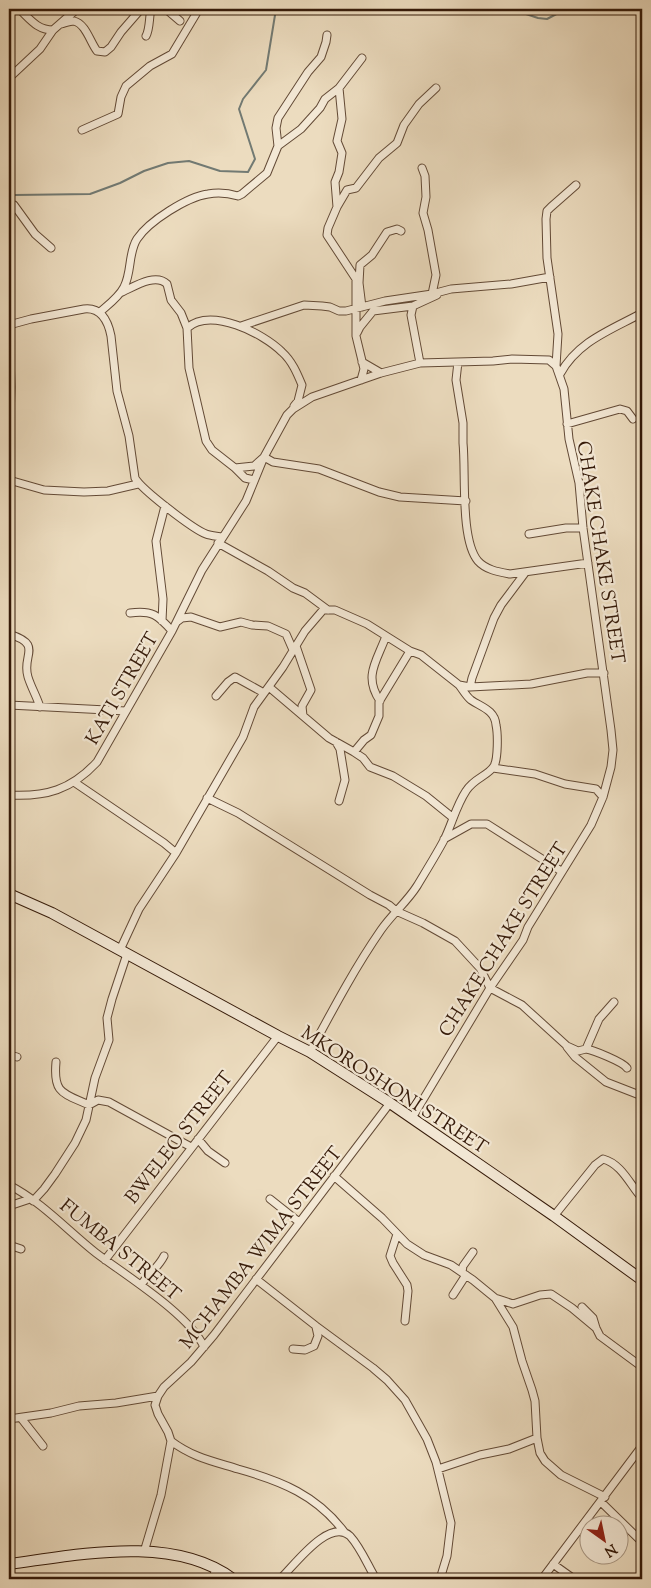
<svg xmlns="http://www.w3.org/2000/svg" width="651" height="1588" font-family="'Sorts Mill Goudy',serif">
<rect width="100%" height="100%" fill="#ecdcbf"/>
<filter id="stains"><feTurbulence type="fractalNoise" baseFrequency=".004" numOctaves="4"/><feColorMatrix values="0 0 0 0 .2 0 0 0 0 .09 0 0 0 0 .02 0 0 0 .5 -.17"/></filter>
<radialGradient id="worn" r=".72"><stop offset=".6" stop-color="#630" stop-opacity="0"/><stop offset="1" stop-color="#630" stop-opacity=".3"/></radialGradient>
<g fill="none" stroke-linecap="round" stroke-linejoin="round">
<path stroke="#727a73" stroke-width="2" d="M511,9L538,18L547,19L566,9
M9,198L15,195L90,194L120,183L144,171L168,163L189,161L220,171L248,172L255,159L239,109L243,99L266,70L276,9"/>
<defs>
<path id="street" d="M19,9C30,19 37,30 53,30
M166,9L180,21
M61,24C65,23 70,21 74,21C86,24 90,42 97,51L105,52L111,47L121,32L141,9
M146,36C150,29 149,17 151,9
M9,78L40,49L53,30L77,9
M82,130L118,114L121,97L126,86L150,66L172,54L199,9
M278,146L301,129L320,108L325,99L339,88
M422,168L425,176L426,197L423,213L428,230L436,275L432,294
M9,204L14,205L35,234L51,248
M337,207L347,190L356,188L379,158L397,143L404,125L419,104L436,88
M120,293C132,288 155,272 167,284L171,300L181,313L187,328L189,368L206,441L212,450L235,468L245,478L254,480
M413,306L411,315L420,363
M362,307L359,283L360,265L372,255L387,232L397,229L401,231
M100,312C108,305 119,297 124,287C132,272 128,253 137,239C149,221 187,197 208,194C219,192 228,193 238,196L242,194L267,173L278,146L276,128L278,118L308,72L321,57L326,42L327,35
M9,323L11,387L9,451
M9,325L31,319L84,309C101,307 108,321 111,336L117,391L129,436L135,478C142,490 193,529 206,534C211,536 217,536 222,537
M241,326L304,305L322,306L330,307L339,311H346L385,301L432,294L451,289L511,284L550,277
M187,328C211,307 263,333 282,352C292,361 297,373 302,385L298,401L294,406
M357,333L360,327L373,311L413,306L437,295
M362,362L381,373
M458,362L456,380L463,423V443C466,472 460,540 478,561C486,570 499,572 510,574L588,563
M556,366L558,334L547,258L546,219L547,211L551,207L576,185
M560,374C578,341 611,330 642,313
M361,380L364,369L356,336V279L327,235L328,228L337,207L335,182L339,172L342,153L337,141L342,119L339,88L362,58
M567,424L620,409L627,411L633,419
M235,468L254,466L264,457L273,462L319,469L379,492L400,497L466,501
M9,480L44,490L84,492L108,491L138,484
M529,534L566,528H583
M218,543L268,571L293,588L305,593L328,610
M130,613C152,610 158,615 172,631
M162,621L163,599L156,541L165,506
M178,621L182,618L191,617L220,627L241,622L252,625L268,626L286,634L293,650
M9,634C44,645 21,655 28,677C31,687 37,697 40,707
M296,646L311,690L302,706L303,716
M269,687L329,738L354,752L363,758L370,767L393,776L426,796L452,817
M470,687L472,678L494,618L501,605L525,573
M216,696L228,682L235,677L264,693
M380,701C363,676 377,661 386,636
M9,705L126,711
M336,742L340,749L345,780L339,801
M354,752L364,740L371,735L379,716V702L410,651
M493,768L535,774L565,784L596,789L603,797
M74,782L164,843L176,853
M9,795C46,797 71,790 97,762L172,631L202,570L246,501L264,457L287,415L293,409L312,397L381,373L420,363L493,361L512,359L549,360L556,366L564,389L569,439L579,483L583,528L611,730L613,750L611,767L603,797L591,825L528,927L523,940L490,988L412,1118
M207,798L238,813L370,895L389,905L396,911L423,923L455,941L480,968L490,988L522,1005L567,1046L578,1051L586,1049L599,1019L614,1002
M444,839L471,824H487L561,871
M120,950L139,909L176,853L243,737L254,707L283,667L305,631L323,610H335L367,624L410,651L421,655L459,685L470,687L531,684L587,673H604
M567,1047L575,1057L606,1082L642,1096
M586,1049C593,1050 623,1062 627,1068
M310,1052C332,1011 354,969 381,930C392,914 407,902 417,886C426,871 436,855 444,840C452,824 456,806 466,791C474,778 488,776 494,766C498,759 498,734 496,725C495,710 481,707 471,700C466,696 463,690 459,685
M9,1055L17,1057
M56,1062C53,1094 63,1093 89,1105L98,1100L109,1102L191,1147
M198,1139L208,1151L225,1163
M334,1176L382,1218L407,1244L424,1255L451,1265L473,1280L495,1298L513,1327L522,1361L532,1390L535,1401L537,1438L540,1453L545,1461L561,1475L605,1497
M9,1185C42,1202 67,1230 96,1253C125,1275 190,1315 204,1347
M270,1199L299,1222
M33,1201L44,1189L55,1174L75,1143L86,1120L95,1078L109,1040L107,1018L112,999L127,954
M9,1206L30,1199
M554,1216L595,1165L603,1159C622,1164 630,1185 642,1198
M397,1234L390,1256L393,1263L407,1285L408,1291L405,1321
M9,1245L21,1249
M105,1260L278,1036
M462,1272L463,1266L473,1252
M256,1279L316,1326L373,1368L387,1380L405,1400L427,1439L436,1462L451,1523L447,1556L440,1579
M141,1285C148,1274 158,1268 164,1256
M453,1295L466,1275
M495,1298L513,1304L540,1295L551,1294L572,1308L596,1328
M582,1307L593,1318L596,1328L600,1336L642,1367
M293,1349L305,1350L314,1346L318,1336L316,1327
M21,1418L43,1446
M9,1419L51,1413L79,1406L116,1403L158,1396
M171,1441C192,1457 212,1461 238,1469C281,1481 317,1495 345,1533
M438,1469L480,1455L509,1449L537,1438
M601,1502L642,1542
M144,1552L161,1495L171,1441L168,1432L158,1414L155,1405L158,1396L164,1387L191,1362L214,1335L390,1103
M553,1564L574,1579
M212,1579L216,1570
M280,1579C294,1566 329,1517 350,1536C361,1548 368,1566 376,1579
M542,1579L642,1446"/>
<path id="secondary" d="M9,894L52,913L278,1036L310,1052L390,1103L554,1216L642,1280
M9,1564C78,1555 173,1534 233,1579"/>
</defs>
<use href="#street" stroke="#634a36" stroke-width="9"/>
<use href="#secondary" stroke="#351a09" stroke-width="12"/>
<use href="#street" stroke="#f3e8d5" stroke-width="7"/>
<use href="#secondary" stroke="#f3e8d5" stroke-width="10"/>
</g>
<g text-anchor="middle" stroke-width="4.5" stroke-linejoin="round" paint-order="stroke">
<g font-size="19" fill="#351a09" stroke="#f3e8d5">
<text transform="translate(602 552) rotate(81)" y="7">CHAKE CHAKE STREET</text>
<text transform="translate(121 688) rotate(-60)" y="7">KATI STREET</text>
<text transform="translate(502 939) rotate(-58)" y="7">CHAKE CHAKE STREET</text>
<text transform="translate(395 1089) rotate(33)" y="7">MKOROSHONI STREET</text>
<text transform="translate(178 1137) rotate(-52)" y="7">BWELEO STREET</text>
<text transform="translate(260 1247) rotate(-52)" y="7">MCHAMBA WIMA STREET</text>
<text transform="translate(121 1249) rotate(39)" y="7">FUMBA STREET</text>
</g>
</g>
<rect width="651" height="1588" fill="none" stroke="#ecdcbf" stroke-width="30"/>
<rect x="10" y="10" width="631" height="1568" fill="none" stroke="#351a09" stroke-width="2.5"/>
<rect x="15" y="15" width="621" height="1558" fill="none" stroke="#351a09"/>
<g transform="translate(604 1540) rotate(147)"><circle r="24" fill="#f3e8d5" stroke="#a79683"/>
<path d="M0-4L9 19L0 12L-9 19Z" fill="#8f2418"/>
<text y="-8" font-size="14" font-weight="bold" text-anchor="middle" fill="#351a09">N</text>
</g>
<rect width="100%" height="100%" filter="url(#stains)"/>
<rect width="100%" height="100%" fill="url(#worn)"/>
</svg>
